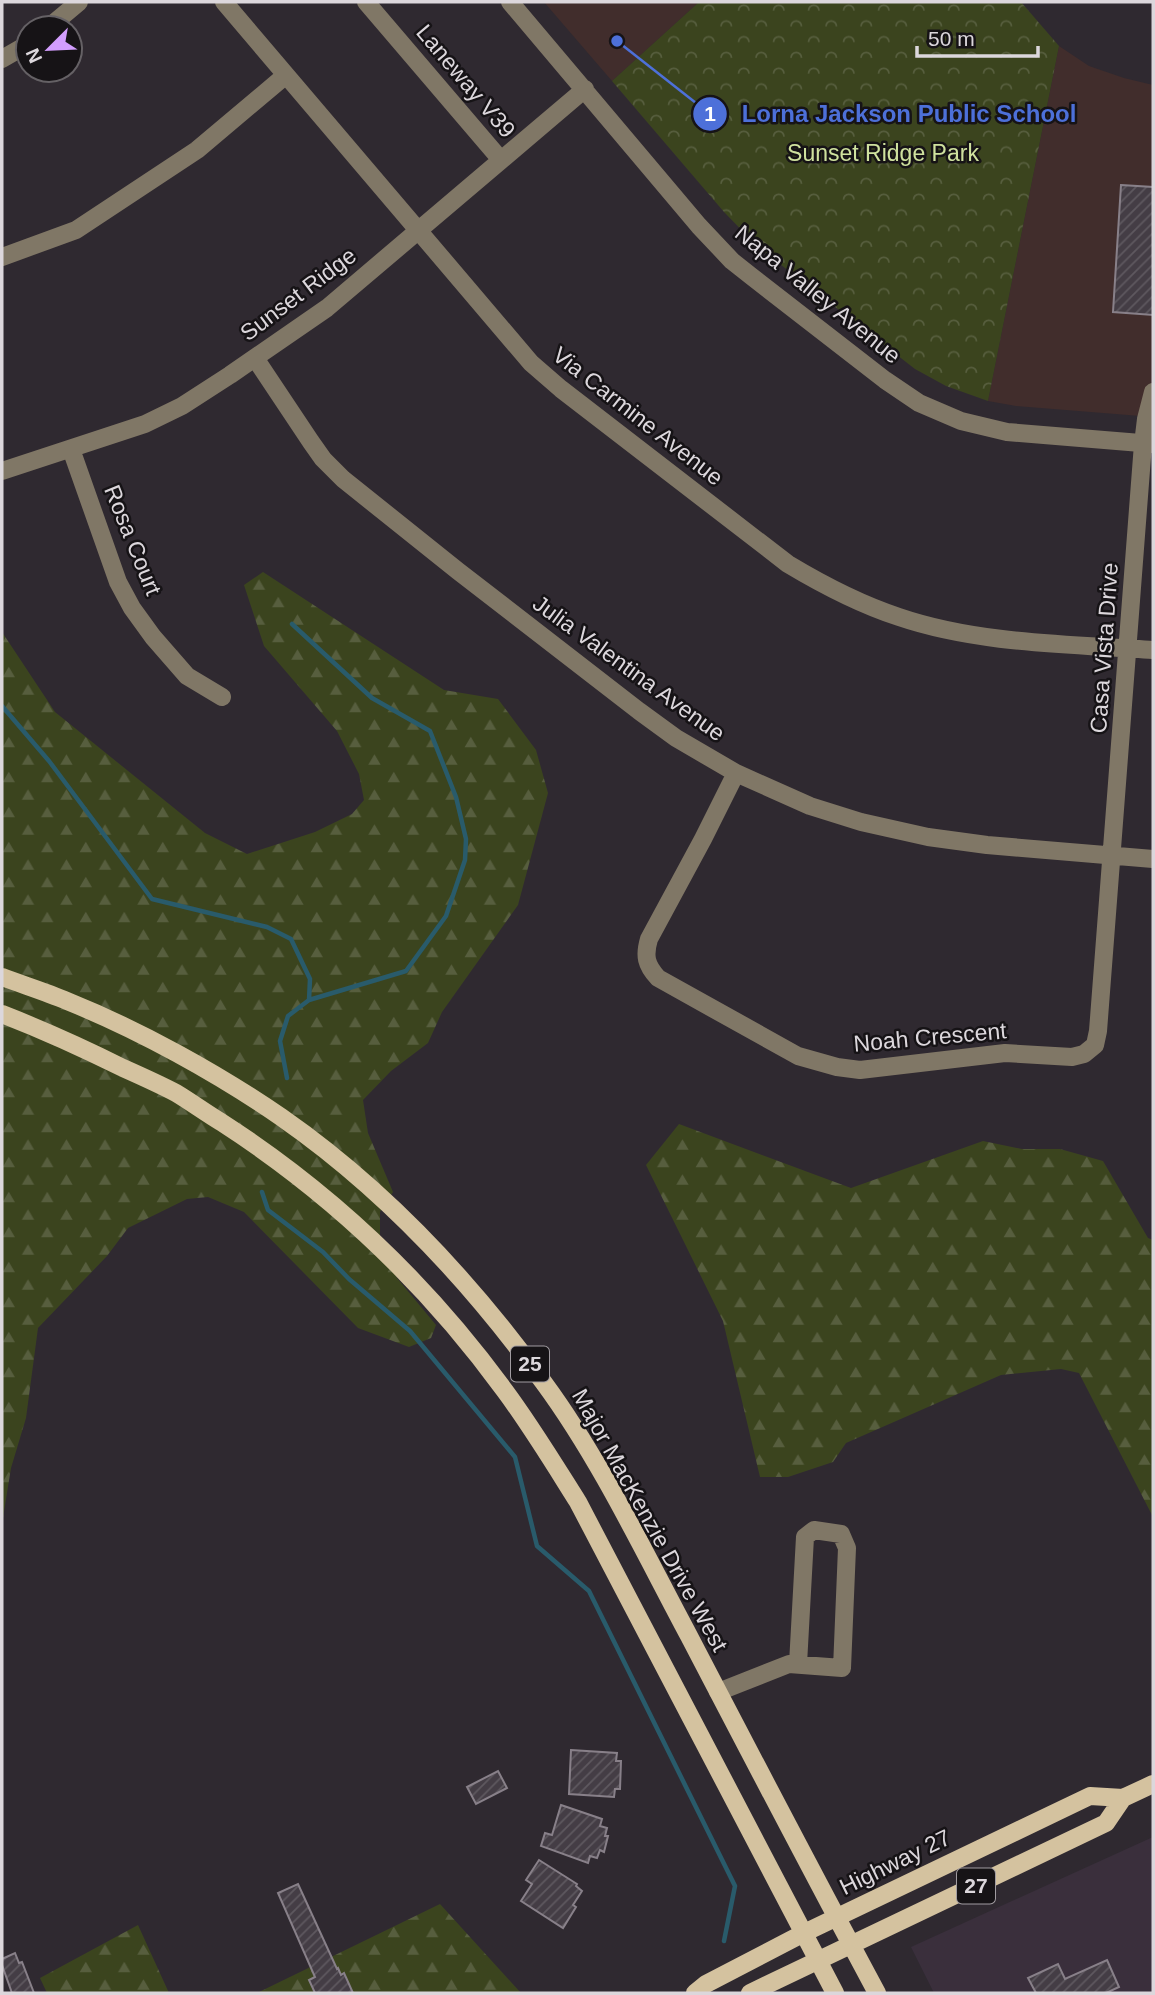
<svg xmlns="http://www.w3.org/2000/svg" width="1155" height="1995" font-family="Helvetica,sans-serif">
<defs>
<pattern id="forest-firs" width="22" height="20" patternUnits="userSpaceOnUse" patternTransform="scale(1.75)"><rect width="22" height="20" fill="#3b441e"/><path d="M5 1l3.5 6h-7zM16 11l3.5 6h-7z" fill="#575e3e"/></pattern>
<pattern id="park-crowns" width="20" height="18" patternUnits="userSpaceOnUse" patternTransform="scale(1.75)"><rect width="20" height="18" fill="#3b441e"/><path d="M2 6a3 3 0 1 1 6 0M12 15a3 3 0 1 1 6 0" fill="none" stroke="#575e3e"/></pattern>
<pattern id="building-hatch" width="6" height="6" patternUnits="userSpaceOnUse" patternTransform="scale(1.75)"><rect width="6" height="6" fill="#443d45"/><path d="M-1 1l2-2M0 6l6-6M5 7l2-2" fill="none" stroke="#5e585f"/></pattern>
</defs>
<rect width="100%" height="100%" fill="#2f2930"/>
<path fill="#3a2f3c" d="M1153,1837V1993H934L911,1947Z"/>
<path fill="#412d2c" d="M544,2H699L612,81Z
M1059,46L1089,66L1124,78L1153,85V417L1016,406L988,401Z"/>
<path fill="url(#forest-firs)" d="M263,572L444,690L498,699L536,750L548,793L518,905L442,1012L428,1043L391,1071L363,1100L368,1133L393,1192L380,1212V1238L397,1278L436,1325L431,1338L409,1347L358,1328L244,1212L208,1197L187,1199L128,1228L107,1256L38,1328L26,1418L11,1468L2,1524V632L55,712L205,833L247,854L315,832L352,814L364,800L359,774L337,731L264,646L244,585Z
M679,1124L851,1188L983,1141L1022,1149H1060L1103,1161L1148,1238L1153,1240V1517L1079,1373L1061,1369L1001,1375L846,1443L833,1462L788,1477H760L723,1321L646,1165Z
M440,1904L521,1993H257Z
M138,1925L169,1993H47L40,1978Z"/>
<path fill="url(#park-crowns)" d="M699,2H1021L1059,46L988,401L946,386L915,369L758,247L724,212L612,81Z"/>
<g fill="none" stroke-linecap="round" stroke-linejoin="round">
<path stroke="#295b6b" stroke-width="4.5" d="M2,706L49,761L152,899L267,927L291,939L310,979L309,1000
M287,1078L280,1041L288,1016L309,1000L406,971L446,916L465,860L466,839L456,797L430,731L372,698L292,624
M262,1192L268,1210L323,1252L349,1279L410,1331L515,1457L537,1546L589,1591L735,1886L724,1941"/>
</g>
<path fill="url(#building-hatch)" stroke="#888089" stroke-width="2" d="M1121,185L1153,187V315L1113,312Z
M571,1750L617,1753L616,1761H621L620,1789H615L614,1797L569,1794Z
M498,1771L507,1788L476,1804L467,1787Z
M561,1805L602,1819L600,1826L607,1828L605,1836H608L604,1852L600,1850L597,1858L590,1856L588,1863L541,1846L545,1833L552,1835Z
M539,1860L577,1884L576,1886L582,1891L573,1905L576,1907L563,1928L521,1901L532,1884L526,1880Z
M298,1884L337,1969L338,1968L341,1975L344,1973L353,1993H315L309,1980L315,1977L278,1893Z
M15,1953L19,1963L22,1962L34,1993H12L2,1965V1959Z
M1107,1960L1119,1987L1106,1993H1036L1028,1978L1058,1964L1065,1979Z"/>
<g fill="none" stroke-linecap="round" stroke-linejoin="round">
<path stroke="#807766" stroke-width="18" d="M224,2L531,363L561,389L788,564C823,585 859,604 899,617C978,644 1070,644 1153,650
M366,2L501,160
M510,2L699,226L732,261L751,276L885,380L919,403L961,421L1007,432L1153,444
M48,28L79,2
M2,59L28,44
M2,257L76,230L197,150L286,75
M255,358L311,442L323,459L343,479L458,571L639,711L676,738L736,773L810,806L861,822L928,837L987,845L1153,859
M71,449L118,582L132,608L153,637L187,676L222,697
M2,471L145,424L182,406L230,375L327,308L585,89
M736,773L703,839L649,939C644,956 646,965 658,978L798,1056L837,1067L860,1070L1005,1053L1072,1057L1084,1054L1095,1045L1098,1031L1143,444L1146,419L1153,392
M718,1692L789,1664L842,1668L847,1548L841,1534L814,1530L805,1537L798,1664"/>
<path stroke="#d4c29f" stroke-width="18" d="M2,977C23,985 46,992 67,1001C139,1030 217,1073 281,1117C383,1188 471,1282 544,1383C600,1459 644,1552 689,1636C751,1755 813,1874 877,1993
M2,1014C43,1030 83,1048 123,1068C141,1076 159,1084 176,1093C191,1102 206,1113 221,1122C331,1193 427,1284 505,1391C531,1426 554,1464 578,1502L835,1993
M695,1993L706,1984L804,1933L1090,1796L1123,1798L1153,1784
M750,1993L1106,1823L1123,1798"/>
</g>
<g text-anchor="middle" stroke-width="5" stroke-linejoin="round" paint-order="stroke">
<g fill="#161316" stroke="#a19ca1" stroke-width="2">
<rect x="511" y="1346.5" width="38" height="35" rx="5"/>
<rect x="957" y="1868.5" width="38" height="35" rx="5"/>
</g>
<g font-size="21" font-weight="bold" fill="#dcd7dc">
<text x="530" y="1371">25</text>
<text x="976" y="1893">27</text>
</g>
<g font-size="23" fill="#dcd7dc" stroke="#161316">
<text transform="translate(466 81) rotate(50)" y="8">Laneway V39</text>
<text transform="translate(298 294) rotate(-37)" y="8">Sunset Ridge</text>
<text transform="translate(818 294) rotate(39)" y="8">Napa Valley Avenue</text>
<text transform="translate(638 416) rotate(38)" y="8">Via Carmine Avenue</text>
<text transform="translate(133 540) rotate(68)" y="8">Rosa Court</text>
<text transform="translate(1104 648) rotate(-86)" y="8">Casa Vista Drive</text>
<text transform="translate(629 668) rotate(36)" y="8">Julia Valentina Avenue</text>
<text transform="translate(930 1037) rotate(-5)" y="8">Noah Crescent</text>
<text transform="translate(650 1520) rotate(61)" y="8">Major MacKenzie Drive West</text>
<text transform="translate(895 1862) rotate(-26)" y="8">Highway 27</text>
</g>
<g font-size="23" fill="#cfe19e" stroke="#161316">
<text x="883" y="161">Sunset Ridge Park</text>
</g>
</g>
<path fill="none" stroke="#4d70d9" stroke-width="2.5" d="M617 41L710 114"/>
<g fill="#4d70d9" stroke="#161316" stroke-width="2.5">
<circle cx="617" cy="41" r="7"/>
<circle cx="710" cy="114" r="18"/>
</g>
<g font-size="21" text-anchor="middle" font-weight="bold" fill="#fff">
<text x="710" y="121">1</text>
</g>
<g font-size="24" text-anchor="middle" font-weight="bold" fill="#4d70d9" stroke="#161316" stroke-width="5" stroke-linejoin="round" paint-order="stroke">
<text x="909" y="122">Lorna Jackson Public School</text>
</g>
<rect width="1155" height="1995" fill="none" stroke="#dcd7dc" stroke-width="7"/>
<g transform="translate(49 49) rotate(246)"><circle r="33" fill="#161316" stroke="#656165" stroke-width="2"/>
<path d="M0-5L12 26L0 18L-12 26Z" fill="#d29dfd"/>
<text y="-10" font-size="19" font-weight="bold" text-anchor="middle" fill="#dcd7dc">N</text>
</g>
<path d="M917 46v10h121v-10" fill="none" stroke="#dcd7dc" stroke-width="3.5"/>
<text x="928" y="46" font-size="21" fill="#dcd7dc" stroke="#161316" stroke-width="5" paint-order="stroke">50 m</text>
</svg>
